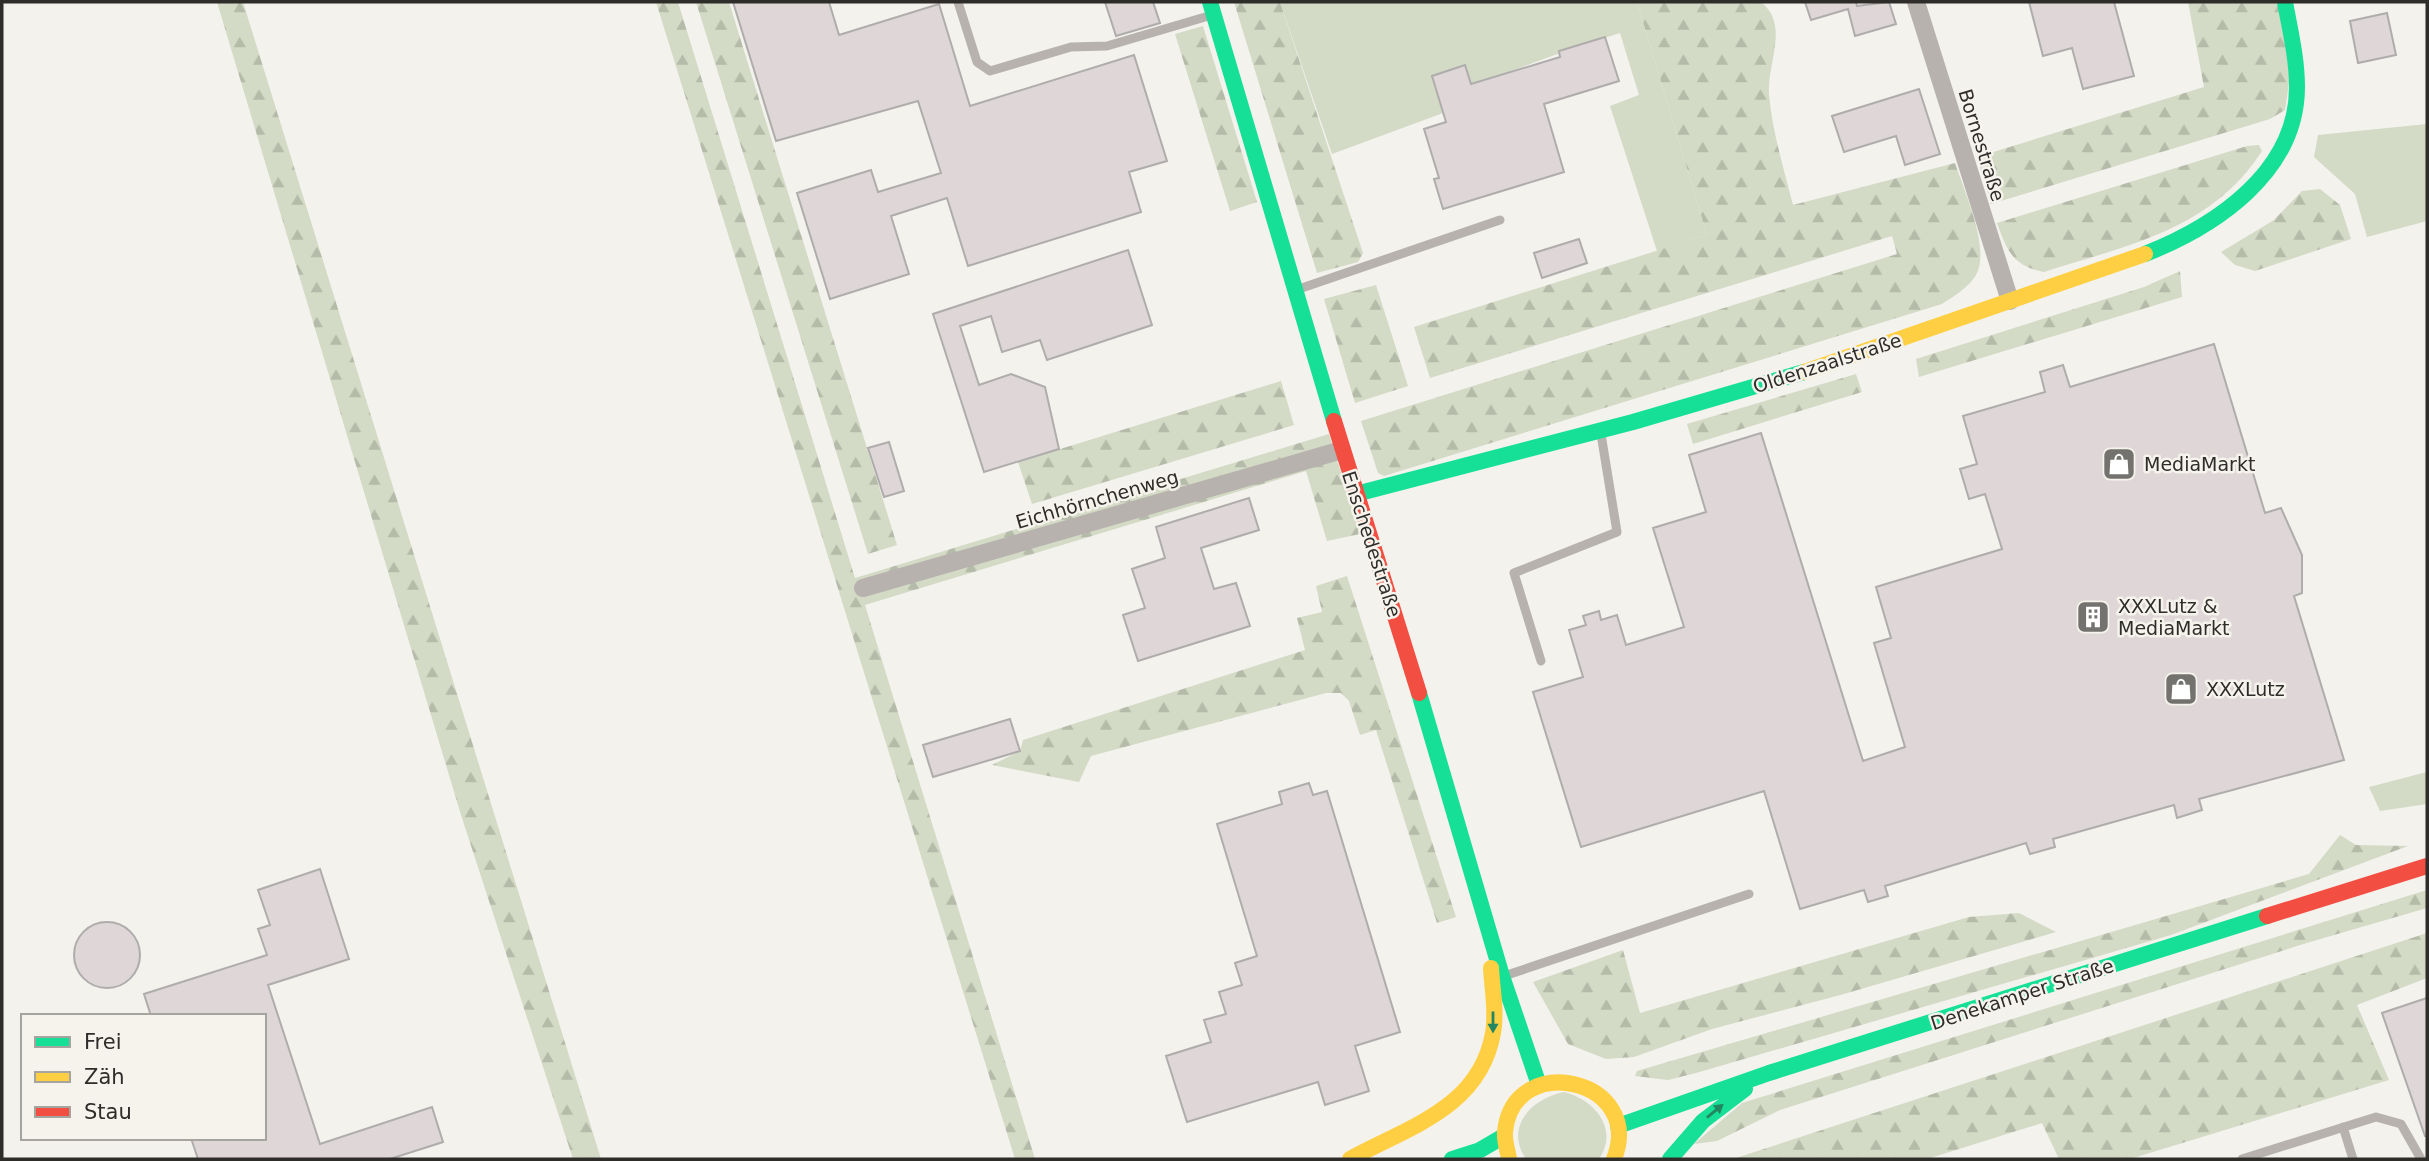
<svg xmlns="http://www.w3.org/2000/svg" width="2429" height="1161" font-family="'DejaVu Sans',sans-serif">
<defs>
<pattern id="forest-firs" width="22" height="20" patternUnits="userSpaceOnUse" patternTransform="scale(1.75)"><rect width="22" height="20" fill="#d3dac5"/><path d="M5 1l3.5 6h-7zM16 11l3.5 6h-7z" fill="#b5bba9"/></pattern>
</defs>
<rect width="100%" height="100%" fill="#f3f2ed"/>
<path fill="#d3dac5" d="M1280,2H1637L1707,235L1657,251L1610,106L1639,95L1620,33C1569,48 1521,69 1471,84L1465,66L1432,76L1443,113L1332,154Z
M2427,124V221L2367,237L2355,194L2314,157L2318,135Z
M2427,772V804L2380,811L2369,787Z
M1564,1092C1593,1099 1620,1128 1599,1159H1526C1504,1127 1532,1098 1564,1092Z"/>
<path fill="url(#forest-firs)" d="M217,2H243L601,1159H573L461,815Z
M656,2H678L855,578L1329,434L1360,534L1327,541L1306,471L865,605L1035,1159H1015Z
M696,2H729L897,545L868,554Z
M1234,2H1280L1363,253L1358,262L1317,273Z
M1637,2H1761C1790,25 1767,63 1769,94C1772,131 1784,169 1793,205L1955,163C1964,191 1991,249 1976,275C1968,288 1954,296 1942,304L1384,476L1378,473L1361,421L1897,254L1892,236L1430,378L1414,327L1707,235Z
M2188,2H2279L2292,62L2285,110L2270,119L1991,204L1977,157L2204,87Z
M1203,26L1257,202L1230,211L1175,34Z
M2259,145L2262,151C2211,230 2128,245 2044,272C2013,266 2007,251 1997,223L2247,146Z
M2320,189L2340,205L2351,239L2255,271L2235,265L2221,252L2274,220L2302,191Z
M2180,271L2182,297L1919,377L1916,359L2144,287Z
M1376,285L1408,386L1355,403L1324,299Z
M1856,374L1862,392L1693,444L1687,424Z
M1281,381L1294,425L1032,504L1018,462Z
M1347,576L1456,917L1437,923L1376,730L1360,735L1349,701L1341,693H1326L1091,756L1079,782L992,765L1020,751L1023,740L1305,650L1297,618L1322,612L1316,586Z
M2340,835L2356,845L2408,846L2171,935L1696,1073L1668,1080L1635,1076L1637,1071L2309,874Z
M2427,890V908L2310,942L1780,1110L1717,1141L1694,1144L1742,1103Z
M2019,913L2056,932L1844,994L1712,1029L1634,1057L1606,1059L1568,1044L1533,982L1623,950L1640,1013L1969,917Z
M2427,933V978L2357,1005L2389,1080L2130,1159H2059L2042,1123L1927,1159H1733Z"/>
<path fill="#dfd6d8" stroke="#afadac" stroke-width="2" d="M733,2H829L839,35L939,4L970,106L1134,55L1167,161L1129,172L1141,212L968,266L947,198L891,216L909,274L830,299L797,193L871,170L878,192L941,173L918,101L776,141Z
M1105,2H1153L1160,23L1116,36Z
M1805,2H1856L1857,6L1889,2L1896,24L1855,36L1848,9L1811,20Z
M2029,2H2114L2134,76L2083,89L2072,48L2043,56Z
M2387,13L2396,55L2358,63L2350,21Z
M1605,37L1619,81L1544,104L1564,172L1443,209L1434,179L1439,178L1424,129L1446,122L1432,76L1465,65L1471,84L1560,57L1559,51Z
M1919,89L1940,154L1905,165L1896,136L1844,152L1832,116Z
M1579,239L1587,263L1542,278L1534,253Z
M1128,250L1152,325L1047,360L1040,340L1002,352L991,316L960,326L979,385L1011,374L1045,387L1059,449L984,472L933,314Z
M2214,344L2265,513L2281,508L2302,555V593L2294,596L2344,760L2199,799L2202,810L2177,818L2174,805L2053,839L2055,847L2030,854L2026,843L1885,886L1888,896L1868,902L1864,890L1800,909L1764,791L1581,847L1533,692L1583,677L1569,630L1586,625L1583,616L1599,611L1601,620L1617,615L1626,645L1684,627L1653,528L1706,512L1689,455L1761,433L1863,761L1905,747L1874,643L1891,638L1876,587L2002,549L1985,494L1969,499L1960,469L1977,464L1963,416L2045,392L2040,372L2063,365L2070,387Z
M889,442L904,491L884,497L868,448Z
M1249,498L1259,530L1201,548L1214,589L1236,583L1250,626L1138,661L1123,615L1145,608L1132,569L1165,558L1156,527Z
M1010,719L1020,751L933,777L923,745Z
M1309,783L1313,795L1327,791L1400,1032L1355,1046L1369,1091L1325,1105L1318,1082L1187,1122L1166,1056L1211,1042L1204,1020L1226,1014L1219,992L1242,985L1235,963L1257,956L1217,824L1282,804L1279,792Z
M320,869L349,959L268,985L320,1144L432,1107L443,1142L390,1159H198L191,1138H264V1016H151L144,994L267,955L258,929L270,925L258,890Z
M74 955a33 33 0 1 1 66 0a33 33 0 1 1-66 0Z
M2427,998V1136H2425L2382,1013Z"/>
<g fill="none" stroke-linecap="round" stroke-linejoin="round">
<path stroke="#b7b2ae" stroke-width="9" d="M958,2L977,62L990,71L1071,47L1107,46L1212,15
M1296,290L1500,220
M1541,661L1514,573L1617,532L1601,434
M1504,976L1749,894
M2343,1127L2353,1159
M2242,1159L2376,1117L2401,1124L2421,1159"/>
<path stroke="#b7b2ae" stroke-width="18" d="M1916,2L2010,301
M863,588L1342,450"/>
<path stroke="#16e098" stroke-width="16" d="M1210,2L1334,421
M2145,254C2216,226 2297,172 2297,87C2297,58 2290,30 2285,2
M1356,494L1633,422L1804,372
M1419,693L1502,976L1539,1085
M1618,1126L1769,1073L2267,916
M1452,1159L1480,1150L1504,1136
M1670,1159L1703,1121L1745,1089"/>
<path stroke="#ffcf43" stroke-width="16" d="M1804,372L2145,254
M1350,1159C1408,1127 1480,1108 1493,1033C1497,1012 1492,989 1491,968
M1509,1159C1508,1151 1504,1141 1505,1132C1513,1049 1646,1079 1614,1159"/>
<path stroke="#f24e42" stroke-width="16" d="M1334,421L1419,693
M2267,916L2427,866"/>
</g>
<defs><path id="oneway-solid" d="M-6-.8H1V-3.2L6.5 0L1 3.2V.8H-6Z" transform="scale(1.75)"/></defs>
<g fill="#228661">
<use href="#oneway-solid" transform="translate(1493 1022) rotate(90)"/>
<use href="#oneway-solid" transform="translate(1715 1111) rotate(-39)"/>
</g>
<defs>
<symbol id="shop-square" viewBox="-11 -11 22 22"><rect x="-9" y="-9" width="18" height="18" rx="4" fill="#73726e" stroke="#f5f3eb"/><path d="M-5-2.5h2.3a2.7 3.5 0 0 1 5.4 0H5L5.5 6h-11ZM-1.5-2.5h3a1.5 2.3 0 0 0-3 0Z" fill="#fff"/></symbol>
<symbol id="building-square" viewBox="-11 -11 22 22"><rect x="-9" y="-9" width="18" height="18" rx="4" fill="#73726e" stroke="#f5f3eb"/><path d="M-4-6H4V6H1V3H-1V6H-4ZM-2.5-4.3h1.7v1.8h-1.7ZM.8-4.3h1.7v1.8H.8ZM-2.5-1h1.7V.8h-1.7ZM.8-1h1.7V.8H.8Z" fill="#fff"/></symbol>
</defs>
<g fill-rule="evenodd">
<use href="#shop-square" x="2100" y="445" width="38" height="38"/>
<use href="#building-square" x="2074" y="598" width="38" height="38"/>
<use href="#shop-square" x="2162" y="670" width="38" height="38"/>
</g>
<g text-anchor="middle" stroke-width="5" stroke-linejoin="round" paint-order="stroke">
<g font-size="19" fill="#2e2d2a" stroke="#f5f3eb">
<text transform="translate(1982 145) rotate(73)" y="7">Bornestraße</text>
<text transform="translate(1827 363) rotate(-18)" y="7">Oldenzaalstraße</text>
<text transform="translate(1097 499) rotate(-16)" y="7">Eichhörnchenweg</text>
<text transform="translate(1372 544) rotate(72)" y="7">Enschedestraße</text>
<text transform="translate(2022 994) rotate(-18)" y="7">Denekamper Straße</text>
</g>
<g font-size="19" fill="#2e2d2a" stroke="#f5f3eb" text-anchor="start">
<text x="2144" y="471">MediaMarkt</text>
<text x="2118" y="613">XXXLutz &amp;<tspan x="2118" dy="22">MediaMarkt</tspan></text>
<text x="2206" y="696">XXXLutz</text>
</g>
</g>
<rect width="2429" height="1161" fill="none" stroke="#2e2d2a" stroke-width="7"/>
<rect x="21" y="1014" width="245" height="126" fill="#f5f3eb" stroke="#a5a49e" stroke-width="2"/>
<rect x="35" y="1037" width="35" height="10" fill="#16e098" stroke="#a5a49e" stroke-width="2"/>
<text x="84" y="1049" font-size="21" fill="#2e2d2a">Frei</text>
<rect x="35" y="1072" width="35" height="10" fill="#ffcf43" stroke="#a5a49e" stroke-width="2"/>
<text x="84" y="1084" font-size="21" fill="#2e2d2a">Zäh</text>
<rect x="35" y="1107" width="35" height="10" fill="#f24e42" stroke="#a5a49e" stroke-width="2"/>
<text x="84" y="1119" font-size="21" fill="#2e2d2a">Stau</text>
</svg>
